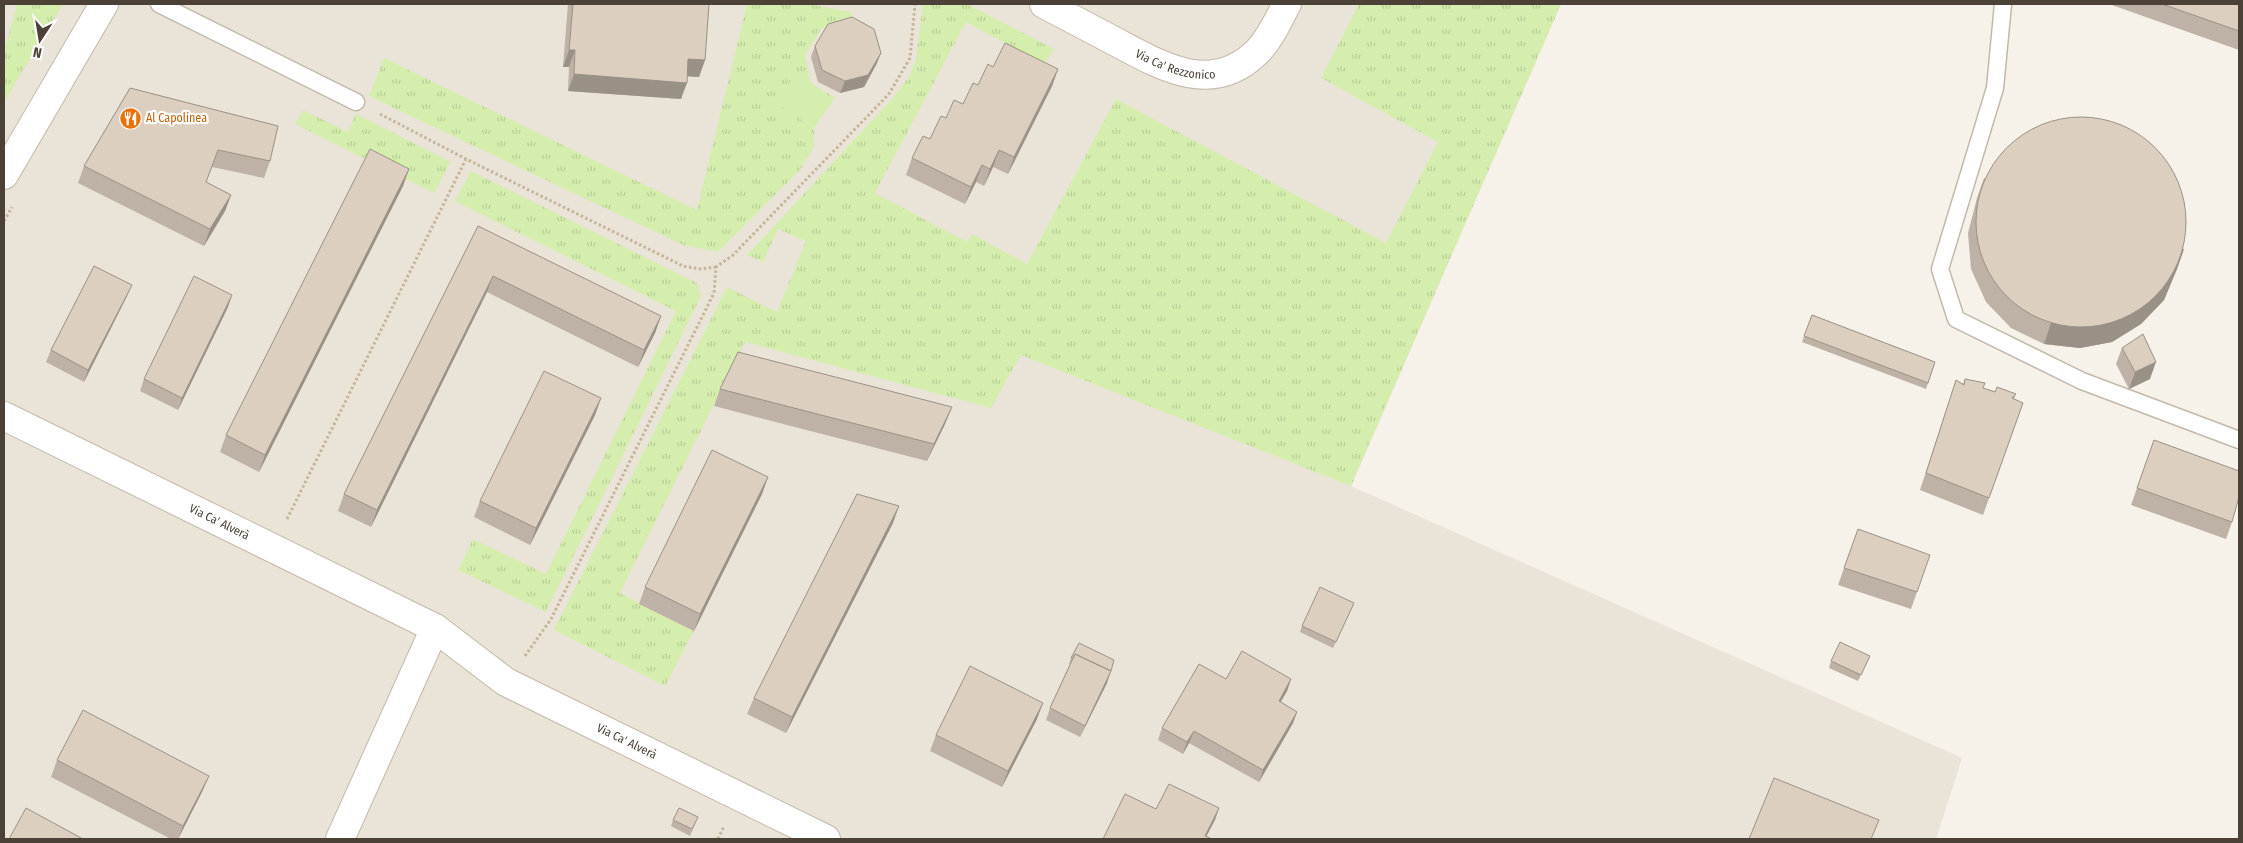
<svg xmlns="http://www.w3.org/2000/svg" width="2243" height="843" font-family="'Fira Sans Condensed',sans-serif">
<defs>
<pattern id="grass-tufts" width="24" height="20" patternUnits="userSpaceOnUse" patternTransform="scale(1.25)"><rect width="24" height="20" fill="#d5eeae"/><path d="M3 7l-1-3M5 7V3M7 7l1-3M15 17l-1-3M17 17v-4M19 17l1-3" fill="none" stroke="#b8cd96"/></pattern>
</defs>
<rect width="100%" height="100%" fill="#f6f1e9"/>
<path fill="#eae3d7" d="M4,4H1561L1351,486L1962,758L1936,839H4Z"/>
<path fill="url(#grass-tufts)" d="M17,4H63L4,102V52Z
M747,4H808L852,12L850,22L821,29L805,55L811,83L835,98L790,82L778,104L814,128V147L800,170L718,252L683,245L369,96L384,58L697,210Z
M923,4H962L971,6L1054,49L1045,64L966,22L875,193L967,242L972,234L1027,264L1116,99L1386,243L1438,142L1321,78L1359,4H1561L1351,486L1021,355L991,408L745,342L620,593L694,631L665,686L554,630L727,287L777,312L806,241L778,229L763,262L747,255L894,97L908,78L916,60Z
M303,110L348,132L356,114L451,162L434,193L295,124Z
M471,171L697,283L701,296L546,612L458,570L473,539L546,574L676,311L455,201Z"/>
<path fill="#d5eeae" d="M790,82L835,98L814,128L778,104Z"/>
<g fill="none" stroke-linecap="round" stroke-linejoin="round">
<defs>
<path id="lane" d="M159,4L356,102
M2003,4L1995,88L1940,269L1956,319L2082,381L2239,440"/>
<g id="street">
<path id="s1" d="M1044,4C1069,17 1093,30 1118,43C1163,67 1212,96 1257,52C1270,39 1278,20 1287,4"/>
<path d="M4,175L104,4"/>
<path id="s2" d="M4,416L435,628L506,682L826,839"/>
<path d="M340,839L435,628"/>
</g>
</defs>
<use href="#lane" stroke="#c3b9aa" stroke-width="19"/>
<use href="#street" stroke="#c3b9aa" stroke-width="30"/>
<path stroke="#c6b49a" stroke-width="3" stroke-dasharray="2.5 2.5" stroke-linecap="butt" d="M380,114L466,159
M4,221L12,207
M287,519L466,159L683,266L700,269L716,267
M525,656L551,619L714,293L716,267L733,255L889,94L910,58L915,4
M718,839L724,826"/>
<use href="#lane" stroke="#fff" stroke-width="16"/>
<use href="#street" stroke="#fff" stroke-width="28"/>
</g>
<path fill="#bdb2a5" d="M568,4H709L705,60L699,77L687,76L681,99L568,91L569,67H563Z
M2109,4H2239V50Z
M815,46L881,53L876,65L864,87L840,93L818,82L811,57Z
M993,67L1058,69L1052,86L1008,174L993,167L984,186L976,182L965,204L906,175L912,158L930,139L946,118L963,104Z
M130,88L270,161L264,178L212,167L206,182L231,195L225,211L204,246L78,183L84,166Z
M409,169L403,186L259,472L220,452L226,435Z
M1984,178L2184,249L2177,269L2164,300L2141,324L2112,342L2080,348L2044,344L2011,328L1986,302L1971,269L1968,233L1977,198Z
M478,226L661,316L655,333L638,367L487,292L371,527L338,511L344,494Z
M127,296L84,382L46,362L51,350Z
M228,307L178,410L140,391L144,379Z
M1812,315L1935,362L1926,389L1802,342Z
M2122,348L2150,379L2129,389L2116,364Z
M1965,379L1983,388L1995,392L2016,394L2014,399L2023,403L1983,515L1920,490L1956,380L1963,384Z
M720,389L952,407L945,424L927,461L714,406Z
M601,398L595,415L530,545L474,517L480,501Z
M2154,440L2232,522L2226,539L2131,505Z
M768,477L762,494L694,631L639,604L645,587Z
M893,523L786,733L747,714L754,698Z
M1858,529L1917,592L1911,609L1838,585Z
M1354,603L1333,648L1300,632L1302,626Z
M1870,656L1858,681L1829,668L1831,661Z
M1071,658L1107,683L1080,737L1046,720L1050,708L1070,664H1069Z
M1226,679H1291L1287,691L1281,702L1297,712L1293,723L1259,782L1189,743L1183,754L1158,740L1162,728Z
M1037,719L1002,787L930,751L936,735Z
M57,760L209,776L202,792L178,839H171L51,777Z
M698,817L690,836L671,826L673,820Z"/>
<path fill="#9a9186" d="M569,50H575L569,67H563Z
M881,53L876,65L864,87L840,93L845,81Z
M688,59L705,60L699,77L682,76Z
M1058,69L1052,86L1008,174L1014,157Z
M574,74L687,83L681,99L568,91Z
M999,150L993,167L984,186L990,169Z
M982,165L976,182L965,204L971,187Z
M409,169L403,186L259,472L265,455Z
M231,195L225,211L204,246L210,229Z
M2184,249L2177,269L2164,300L2141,324L2112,342L2080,348L2044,344L2051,323Z
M493,276L487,292L371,527L377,510Z
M132,285L127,296L84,382L88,370Z
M232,295L228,307L178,410L182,398Z
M661,316L655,333L638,367L644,350Z
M2156,362L2150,379L2129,389L2135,372Z
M601,398L595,415L530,545L536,528Z
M952,407L945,424L927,461L934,444Z
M768,477L762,494L694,631L700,614Z
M899,506L893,523L786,733L792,717Z
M1111,671L1107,683L1080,737L1085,726Z
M1291,679L1287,691L1274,713L1279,701Z
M1043,703L1037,719L1002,787L1008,771Z
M1297,712L1293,723L1259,782L1263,770Z
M1194,731L1189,743L1183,754L1187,742Z
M209,776L202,792L178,839L183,826Z
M1219,808L1215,820L1205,839V836Z"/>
<path fill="#dccfc0" stroke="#9a9186" d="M573,4H709L705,60L688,59L687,83L574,74L575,50H569Z
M2162,4H2239V31Z
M852,17L874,29L881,53L868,75L845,81L822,70L815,46L828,24Z
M1005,43L1058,69L1014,157L999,150L990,169L982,165L971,187L912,158L923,136L930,139L941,116L946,118L954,100L963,104L973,83L978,85L988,64L993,67Z
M130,88L278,126L270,161L218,150L206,182L231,195L210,229L84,166Z
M1976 222a105 105 0 1 1 210 0a105 105 0 1 1-210 0Z
M370,149L409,169L265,455L226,435Z
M478,226L661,316L644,350L493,276L377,510L344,494Z
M94,266L132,285L88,370L51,350Z
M194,276L232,295L182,398L144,379Z
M1812,315L1935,362L1928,383L1804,336Z
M2143,334L2156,362L2135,372L2122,348Z
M738,352L952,407L934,444L720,389Z
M544,371L601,398L536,528L480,501Z
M1965,379L1985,383L1983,388L1995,392L1997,387L2016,394L2012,398L2023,403L1989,498L1926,473L1956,380L1964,385Z
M2154,440L2239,471V497L2232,522L2137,488Z
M712,450L768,477L700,614L645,587Z
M857,494L899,506L792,717L754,698Z
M1858,529L1930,555L1917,592L1844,568Z
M1320,587L1354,603L1336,642L1302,626Z
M1840,642L1870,656L1861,675L1831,661Z
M1079,643L1114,660L1111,671L1075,654L1073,658H1071Z
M1242,651L1291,679L1279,701L1297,712L1263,770L1194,731L1187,742L1162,728L1199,664L1226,679Z
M1075,654L1111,671L1085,726L1050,708Z
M970,666L1043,703L1008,771L936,735Z
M83,710L209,776L183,826L57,760Z
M1774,778L1879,820L1871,839H1749Z
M1169,784L1219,808L1205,836L1212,839H1103L1125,794L1156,809Z
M26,808L83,839H9Z
M679,808L698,817L692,829L673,820Z"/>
<defs>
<symbol id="restaurant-disc" viewBox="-11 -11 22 22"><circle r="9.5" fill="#e8710a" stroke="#fff"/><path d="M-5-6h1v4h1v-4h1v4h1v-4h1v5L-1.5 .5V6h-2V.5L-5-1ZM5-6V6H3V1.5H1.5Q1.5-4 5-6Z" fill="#fff"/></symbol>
</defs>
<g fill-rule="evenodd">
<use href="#restaurant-disc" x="118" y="106" width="25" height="25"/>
</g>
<g text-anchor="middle" stroke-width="4.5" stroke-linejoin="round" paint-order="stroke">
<g font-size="12" fill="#4b4136" stroke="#fff">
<text dy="4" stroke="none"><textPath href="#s1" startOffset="146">Via Ca' Rezzonico</textPath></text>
<text dy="4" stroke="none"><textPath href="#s2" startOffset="240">Via Ca' Alverà</textPath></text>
<text dy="4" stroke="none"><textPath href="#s2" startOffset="704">Via Ca' Alverà</textPath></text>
</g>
<g font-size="12" fill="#c56008" stroke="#fff" text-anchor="start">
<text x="146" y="122">Al Capolinea</text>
</g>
</g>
<rect width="2243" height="843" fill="none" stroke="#4b4136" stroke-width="10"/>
<g transform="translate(40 40) rotate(192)" stroke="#ffffff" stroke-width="4" paint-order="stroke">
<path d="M0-4L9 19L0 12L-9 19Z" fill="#4b4136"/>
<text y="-8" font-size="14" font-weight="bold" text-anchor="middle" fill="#4b4136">N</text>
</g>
</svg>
